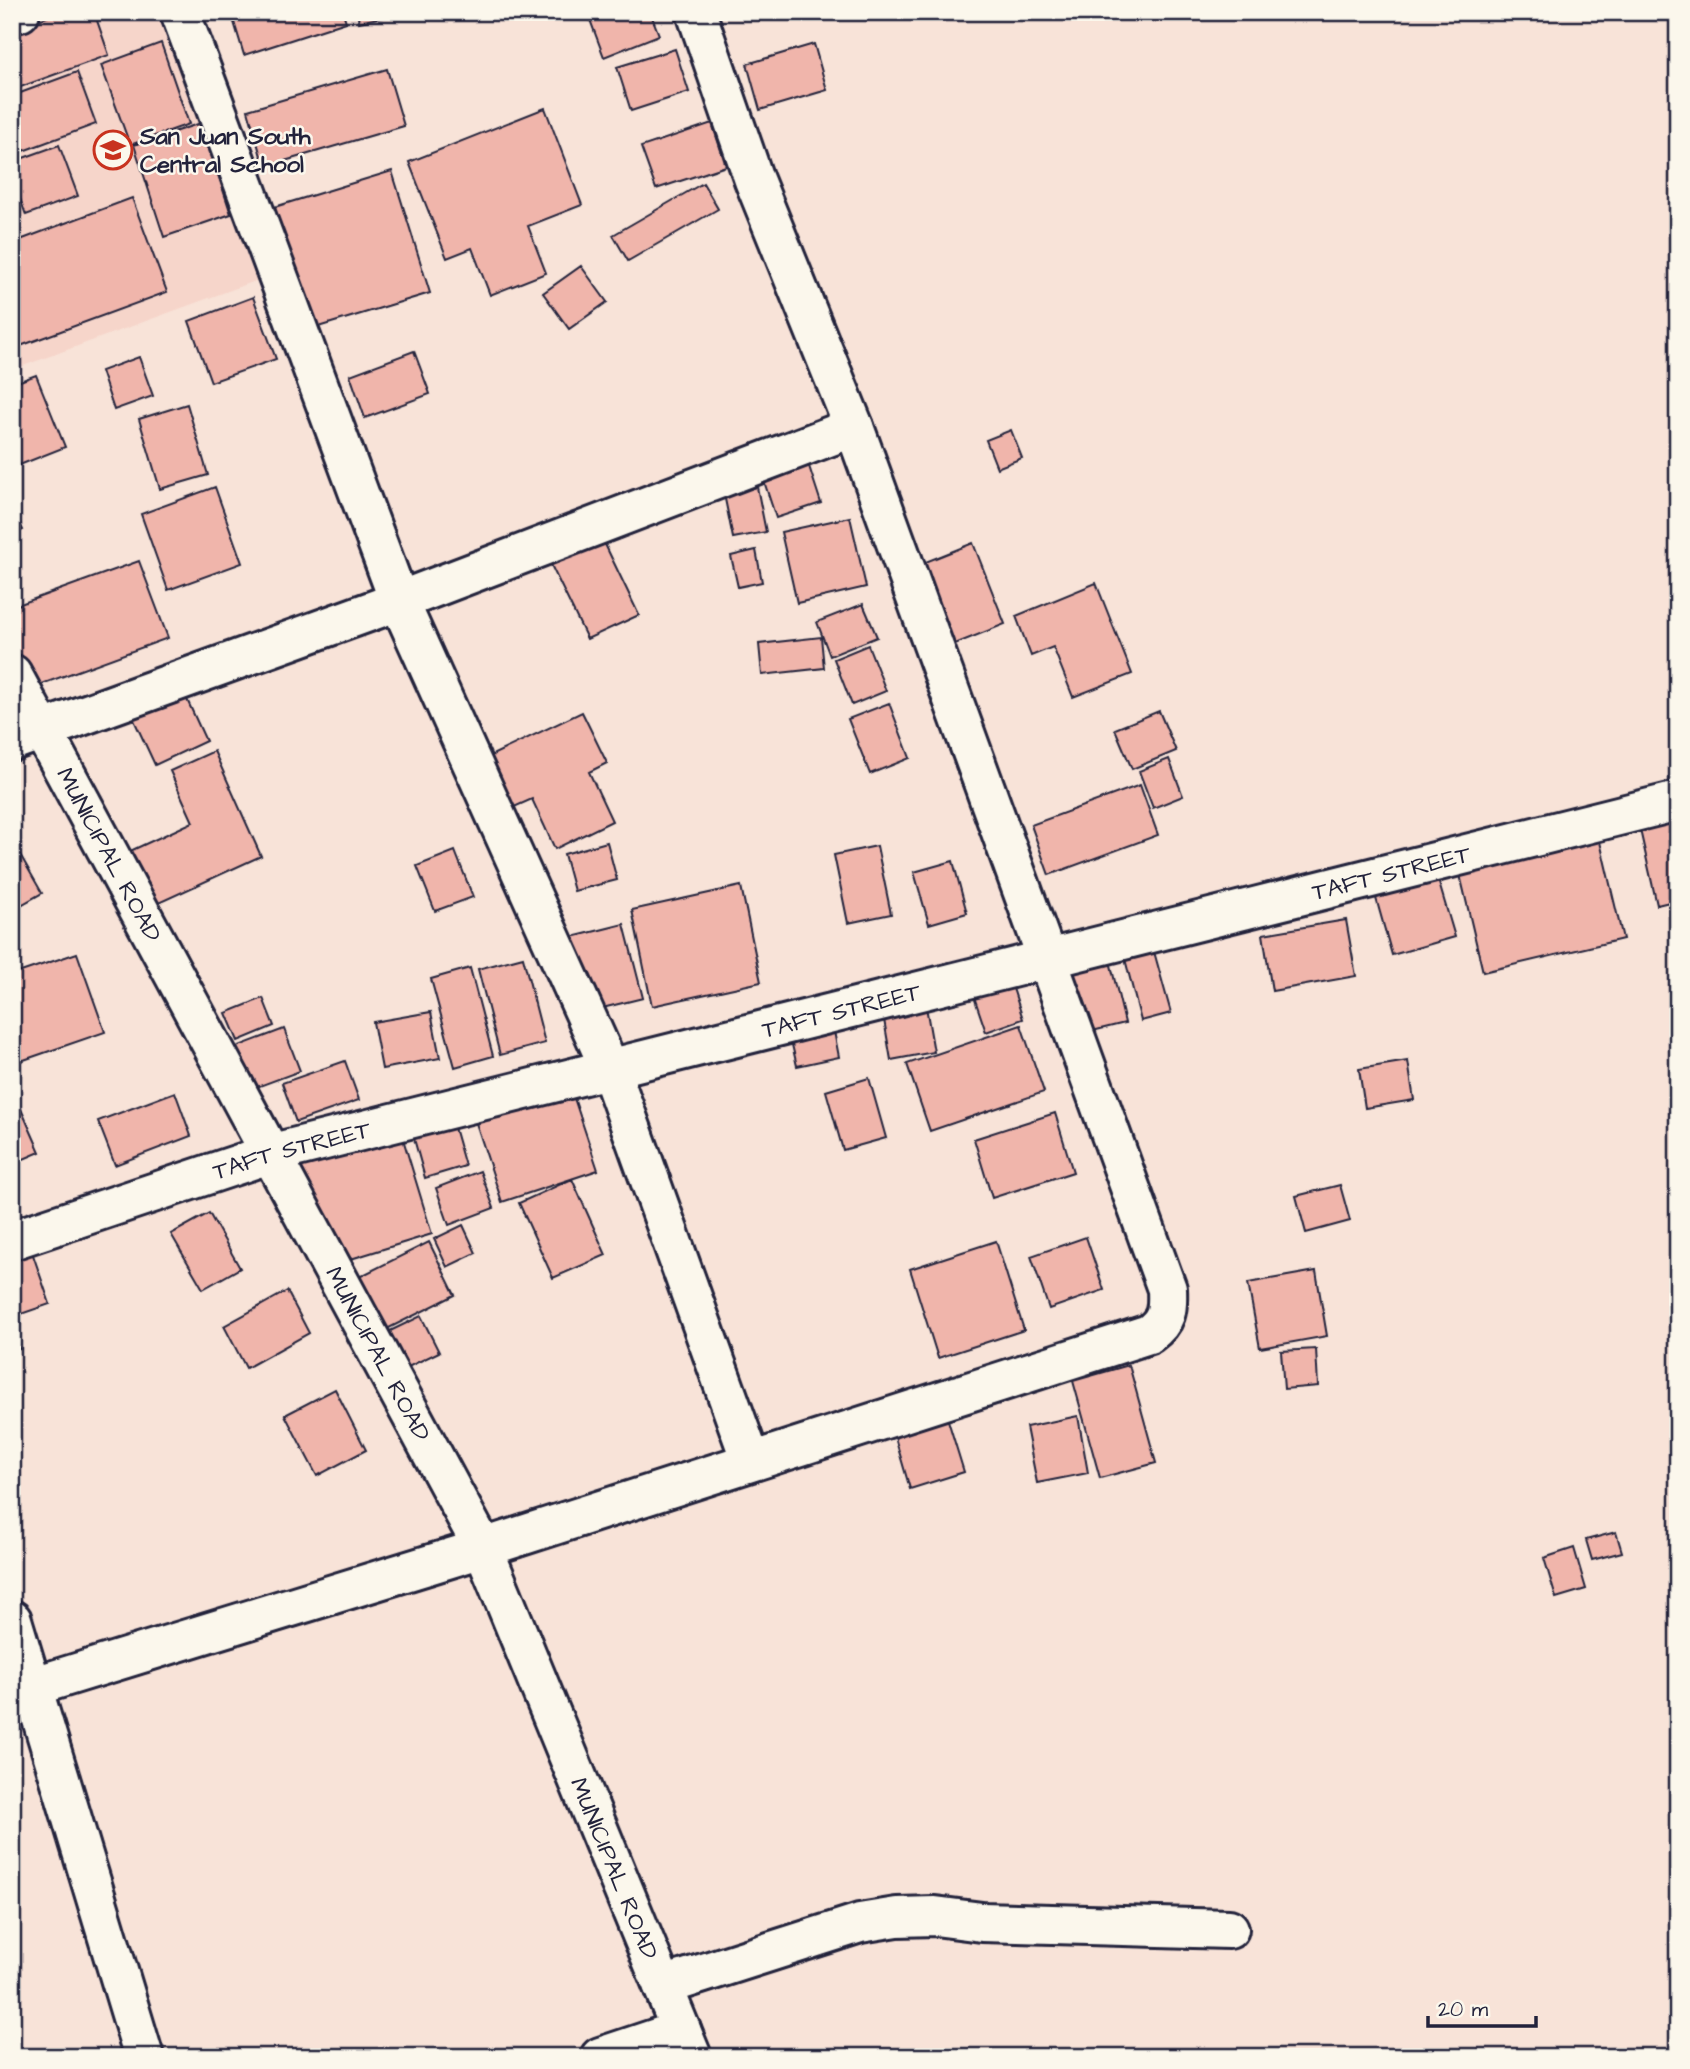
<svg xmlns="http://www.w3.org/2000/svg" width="1690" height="2069" font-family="'Architects Daughter',sans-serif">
<rect width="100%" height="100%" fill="#f8e3d8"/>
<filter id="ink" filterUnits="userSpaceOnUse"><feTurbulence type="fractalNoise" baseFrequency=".0143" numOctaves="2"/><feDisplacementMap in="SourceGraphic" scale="14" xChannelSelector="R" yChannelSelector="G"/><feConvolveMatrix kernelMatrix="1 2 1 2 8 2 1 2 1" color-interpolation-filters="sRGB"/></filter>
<g filter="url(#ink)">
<path fill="#f6d5ca" d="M44,12H164L261,279L12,370V22Z"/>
<path fill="#f0b5ab" stroke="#22223b" stroke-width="2" d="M60,12H94L109,55L12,90V30Z
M231,12H343L346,22L244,55Z
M357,12H408L359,22Z
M601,12H650L659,35L604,57L589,17Z
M161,43L189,124L130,145L101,65Z
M814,44L827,90L760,110L747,64Z
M675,49L689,92L631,111L617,67Z
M387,69L404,126L264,167L248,110Z
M77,72L96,124L12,155V96Z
M545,108L582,205L528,226L546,273L490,295L472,248L447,258L409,162Z
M201,123L231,214L164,237L134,145Z
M712,123L726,166L656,189L641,147Z
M59,145L78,196L26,215L12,177V162Z
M392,171L430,293L305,331L268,209Z
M703,183L718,209L628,261L613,235Z
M132,198L167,292L12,349V243Z
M581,266L607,302L569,329L543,293Z
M253,297L276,359L211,382L189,321Z
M414,351L430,394L365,418L350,375Z
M139,357L153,396L114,410L101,371Z
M36,375L65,447L12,468V384Z
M187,404L208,475L160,489L139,419Z
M1011,430L1022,458L997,468L986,440Z
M805,454L821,503L776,518L760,469Z
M215,487L242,563L168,590L141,514Z
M757,487L766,532L733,538L724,494Z
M12,507L23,530L12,535Z
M850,517L866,587L797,603L781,532Z
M602,538L639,615L587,639L550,563Z
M973,543L1005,624L940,650L908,569Z
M756,550L762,582L738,587L731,556Z
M139,561L168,638L31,688L12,636V607Z
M1096,583L1132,674L1073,697L1053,647L1031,656L1016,616Z
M863,604L877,637L830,656L817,622Z
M821,637L824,668L762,675L759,644Z
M868,645L886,691L852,705L834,659Z
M179,682L206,741L155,765L127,705Z
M889,703L910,758L870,774L848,719Z
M1159,711L1176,751L1132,769L1115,729Z
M582,712L607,763L589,772L612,821L555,849L532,799L512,808L488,757Z
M214,751L261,856L152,906L128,852L193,822L170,771Z
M1169,759L1183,796L1153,808L1139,771Z
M1140,785L1158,835L1049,875L1031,825Z
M1678,803V900L1657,905L1636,812Z
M1597,829L1623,939L1483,972L1457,862Z
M607,842L617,880L574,891L564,854Z
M14,844L42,893L12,910V845Z
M877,846L891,914L848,923L834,855Z
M455,851L473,897L435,911L417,866Z
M953,861L967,913L929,924L914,872Z
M1436,873L1455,937L1392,955L1374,891Z
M741,886L761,982L652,1006L632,910Z
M1346,920L1356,976L1272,991L1263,934Z
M624,924L643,998L590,1011L572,937Z
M1153,948L1171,1013L1141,1021L1124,955Z
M77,953L105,1032L12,1064V975Z
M523,957L545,1043L500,1055L478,969Z
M1110,961L1125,1023L1080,1034L1065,972Z
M470,968L493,1056L455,1067L431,979Z
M1008,973L1023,1019L986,1032L970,985Z
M263,998L274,1026L238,1041L226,1013Z
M925,1001L934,1052L891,1060L882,1008Z
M431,1012L440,1058L382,1069L373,1022Z
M1021,1025L1044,1092L930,1131L907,1064Z
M833,1026L839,1057L797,1066L790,1036Z
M284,1029L300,1071L246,1091L231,1049Z
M345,1061L359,1100L296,1122L282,1083Z
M1408,1061L1414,1100L1365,1108L1359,1069Z
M869,1078L886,1138L843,1150L826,1091Z
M570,1086L598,1170L502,1202L474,1117Z
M175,1092L191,1136L115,1165L98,1121Z
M21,1109L40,1152L12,1164V1113Z
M1055,1113L1073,1172L992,1198L974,1139Z
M451,1117L465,1166L425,1178L411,1128Z
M400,1129L432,1234L341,1262L296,1160Z
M480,1171L494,1208L449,1225L436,1188Z
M572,1179L606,1255L553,1278L519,1203Z
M1340,1185L1350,1221L1306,1233L1296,1196Z
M209,1213L240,1268L203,1289L171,1234Z
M463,1225L476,1253L447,1267L434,1239Z
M1086,1237L1104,1290L1049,1309L1031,1256Z
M996,1241L1024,1330L938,1358L910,1269Z
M429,1242L455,1295L375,1335L349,1282Z
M31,1249L50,1304L18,1315L12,1299V1256Z
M1316,1271L1327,1336L1260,1348L1248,1283Z
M287,1291L309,1333L246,1368L224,1326Z
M12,1316L20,1349L12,1351Z
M421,1316L439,1352L406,1368L388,1332Z
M1316,1349L1318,1386L1284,1389L1281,1351Z
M1129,1365L1156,1463L1100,1478L1073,1381Z
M335,1389L366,1450L317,1476L285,1415Z
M1078,1416L1088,1473L1037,1483L1026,1427Z
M947,1417L964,1472L910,1489L894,1434Z
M1616,1532L1622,1552L1592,1560L1586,1540Z
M1574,1548L1586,1589L1556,1598L1544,1558Z"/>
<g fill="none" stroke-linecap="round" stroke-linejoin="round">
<defs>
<g id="minor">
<path d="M180,12L399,601L610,1069L751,1461"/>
<path d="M696,12L754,180L854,427"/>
<path d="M12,14L20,12"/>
<path id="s1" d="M12,674L483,1548L692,2057"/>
<path d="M12,741L399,601L854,427L1167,1289C1168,1310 1167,1321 1149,1334L483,1548L12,1693"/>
<path id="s2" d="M12,1240L269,1154L1678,801"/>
<path d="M12,1620L144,2057"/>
<path d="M663,1986L860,1923L897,1917L935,1916L982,1922L1229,1929"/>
<path d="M600,2057L681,2030"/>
</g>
</defs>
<use href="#minor" stroke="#22223b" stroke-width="44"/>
<use href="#minor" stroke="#fbf7ec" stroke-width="38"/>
</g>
</g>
<defs>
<symbol id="school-ring" viewBox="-11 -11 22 22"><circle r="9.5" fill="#fbf7ec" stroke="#c8321e" stroke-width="1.5"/><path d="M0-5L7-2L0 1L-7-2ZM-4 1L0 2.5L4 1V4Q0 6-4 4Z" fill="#c8321e"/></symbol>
</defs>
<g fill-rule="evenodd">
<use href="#school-ring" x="91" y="128" width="44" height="44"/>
</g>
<g text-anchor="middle" stroke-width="5" stroke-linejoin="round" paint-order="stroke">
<g font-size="24" font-weight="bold" fill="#22223b" stroke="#fbf7ec" text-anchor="start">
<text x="140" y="144">San Juan South<tspan x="140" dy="28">Central School</tspan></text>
</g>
<g font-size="24" fill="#22223b" stroke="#fbf7ec">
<text dy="8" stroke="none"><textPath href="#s1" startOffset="205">MUNICIPAL ROAD</textPath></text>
<text dy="8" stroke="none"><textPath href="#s2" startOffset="1428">TAFT STREET</textPath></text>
<text dy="8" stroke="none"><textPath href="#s2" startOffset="861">TAFT STREET</textPath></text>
<text dy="8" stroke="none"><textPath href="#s2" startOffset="294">TAFT STREET</textPath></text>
<text dy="8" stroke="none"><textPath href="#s1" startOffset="772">MUNICIPAL ROAD</textPath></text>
<text dy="8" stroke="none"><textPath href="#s1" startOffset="1339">MUNICIPAL ROAD</textPath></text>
</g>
</g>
<rect width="1690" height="2069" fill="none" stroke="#fbf7ec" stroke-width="42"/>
<rect x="21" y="21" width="1648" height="2027" fill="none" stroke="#22223b" stroke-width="2.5" filter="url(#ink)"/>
<path d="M1428 2016v10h108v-10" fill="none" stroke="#22223b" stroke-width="3.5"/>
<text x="1438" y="2016" font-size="21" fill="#22223b" stroke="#fbf7ec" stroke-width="5" paint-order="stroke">20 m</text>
</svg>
